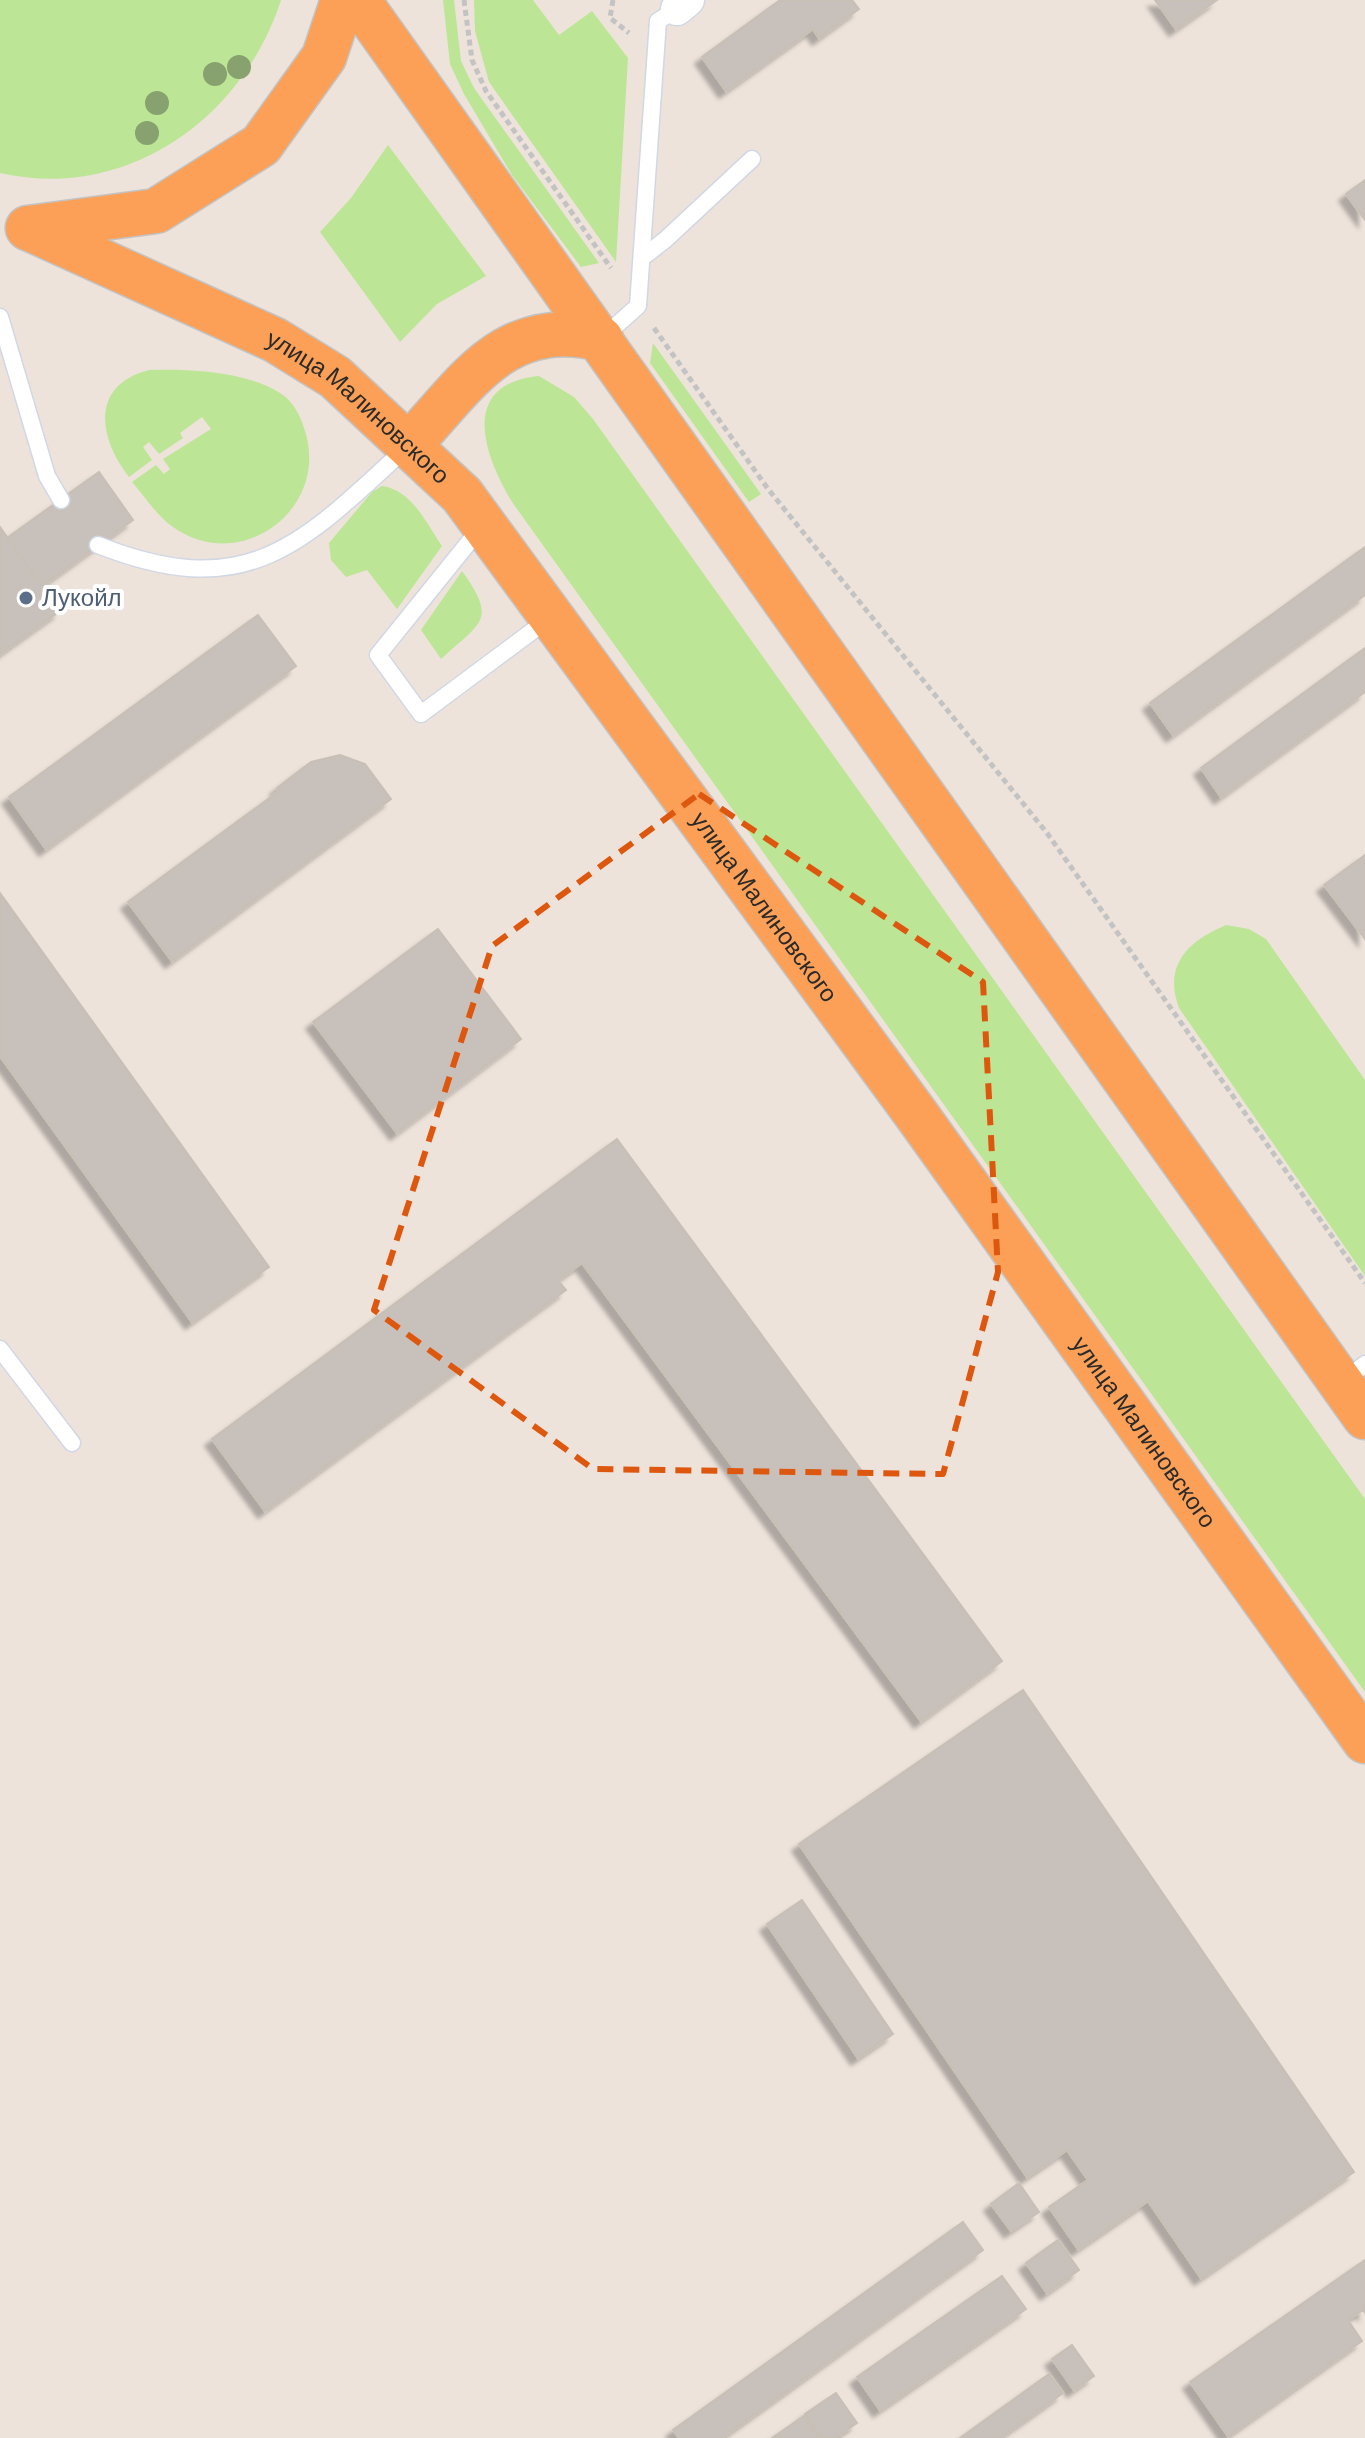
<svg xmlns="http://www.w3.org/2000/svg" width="1365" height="2438" font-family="Barlow,sans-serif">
<defs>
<filter id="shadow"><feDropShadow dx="-7" dy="7" stdDeviation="2" flood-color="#0004"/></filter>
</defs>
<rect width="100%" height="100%" fill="#ede3db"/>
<path fill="#bce695" d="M0,0H281C243,118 127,202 0,173Z
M443,0H454L461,61L474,88L599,263L581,267L512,175L464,94L450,64Z
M474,0H533L559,35L592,11L628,58L616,262L489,82L475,31Z
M388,145L486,276L437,304L400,342L320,232L351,198Z
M653,343L761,494L749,502L650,363Z
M149,370C189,369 245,371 280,393C292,400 300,415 304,428C332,507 242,576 173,527C157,516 145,497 132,482L156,465L164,474L170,469L163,459L211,429L202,417L180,433L183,438L159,454L149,442L143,447L152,460L129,477C98,438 90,385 149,370Z
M539,376L574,397L593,419L1365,1499V1692L512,502C484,455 458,384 539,376Z
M382,486C412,490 426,523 442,546L397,609L367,570L346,577L331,560L329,543L372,492Z
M462,571C498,621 481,622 441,659L421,630Z
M1226,925L1249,929L1266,939L1365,1080V1276L1179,1008C1163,965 1188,941 1226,925Z"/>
<path fill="#c8c0bb" stroke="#c8bfb5" stroke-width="2" filter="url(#shadow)" d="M780,0H852L859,9L819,38L813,29L726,91L702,57Z
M1155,0H1217L1176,29Z
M1365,180V220L1346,194Z
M99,472L133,520L42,586L7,538Z
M0,527L60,611L0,654Z
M1365,547V595L1173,735L1150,703Z
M258,615L296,666L46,849L9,797Z
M1365,648V692L1221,797L1201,768Z
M340,755L365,764L391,799L172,961L128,902L279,791L277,788L311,762Z
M1365,855V939L1324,885Z
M0,893L269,1267L192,1322L0,1056Z
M438,929L521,1039L397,1133L313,1022Z
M617,1139L1002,1661L921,1721L582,1263L558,1280L566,1290L265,1511L212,1439Z
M1023,1690L1354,2172L1201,2278L1148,2201L1078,2249L1049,2207L1088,2180L1067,2150L1027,2177L799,1844Z
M802,1900L893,2034L858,2058L767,1924Z
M1019,2183L1039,2212L1011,2231L991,2204Z
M963,2222L983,2250L722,2438H679L673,2430Z
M1058,2240L1079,2270L1047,2293L1026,2263Z
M1365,2260V2313L1363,2310L1348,2320L1362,2341L1228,2436L1190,2382Z
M1002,2276L1026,2309L880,2410L857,2377Z
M1072,2345L1094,2376L1074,2390L1052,2359Z
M1049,2374L1063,2393L1000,2438H960Z
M836,2393L857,2423L835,2438H822L805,2414Z
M804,2416L819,2438H772Z"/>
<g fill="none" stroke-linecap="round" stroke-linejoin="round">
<defs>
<path id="service" d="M643,257L665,240L752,159
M0,317L47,476L61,500
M602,338L638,306L658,21L677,9
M482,526L378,655L421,714L550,618
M98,545C248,604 301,545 407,447
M0,1349L72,1443
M1342,1382L1365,1364"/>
<path id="minor" d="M677,9L688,0"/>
<g id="trunk">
<path d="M358,0L1365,1417"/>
<path id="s1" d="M28,228L275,340L335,377L462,495L916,1114L1365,1741"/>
<path d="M28,228L156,211L261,145L324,57L343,0"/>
<path d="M411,443C469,381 505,316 601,339"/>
</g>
</defs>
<use href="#service" stroke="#d1d7e4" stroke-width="19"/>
<use href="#minor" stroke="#d1d7e4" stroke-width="35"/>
<use href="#trunk" stroke="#c3c3c3" stroke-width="47"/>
<path stroke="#c3c3c3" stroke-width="5" stroke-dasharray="6 4" stroke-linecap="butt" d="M464,0L472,60L486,91L611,268
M613,0L610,18L629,33
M654,328L768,489L1047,833L1365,1283"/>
<use href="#service" stroke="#fff" stroke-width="16"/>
<use href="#minor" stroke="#fff" stroke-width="32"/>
<use href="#trunk" stroke="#fba056" stroke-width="44"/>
</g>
<g fill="#87a16f">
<circle cx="239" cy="67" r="12"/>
<circle cx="215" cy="74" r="12"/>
<circle cx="157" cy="103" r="12"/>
<circle cx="147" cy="133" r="12"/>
</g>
<path fill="none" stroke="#de570e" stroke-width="6" stroke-dasharray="16 10" stroke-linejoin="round" d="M699,794L983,982L998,1272L943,1474L593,1469L374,1310L492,946Z"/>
<circle fill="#5c6f8a" stroke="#fff" stroke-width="3" cx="26" cy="598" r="8"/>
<g text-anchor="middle" stroke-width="8" stroke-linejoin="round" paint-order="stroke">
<g font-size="24" fill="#2a2a2a" stroke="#fff">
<text dy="8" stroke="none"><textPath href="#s1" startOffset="378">улица Малиновского</textPath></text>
<text dy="8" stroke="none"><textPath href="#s1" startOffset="1026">улица Малиновского</textPath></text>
<text dy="8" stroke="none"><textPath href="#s1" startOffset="1674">улица Малиновского</textPath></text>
</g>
<g font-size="24" fill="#4e5e75" stroke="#fff" text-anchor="start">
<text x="42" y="606">Лукойл</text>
</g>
</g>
</svg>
